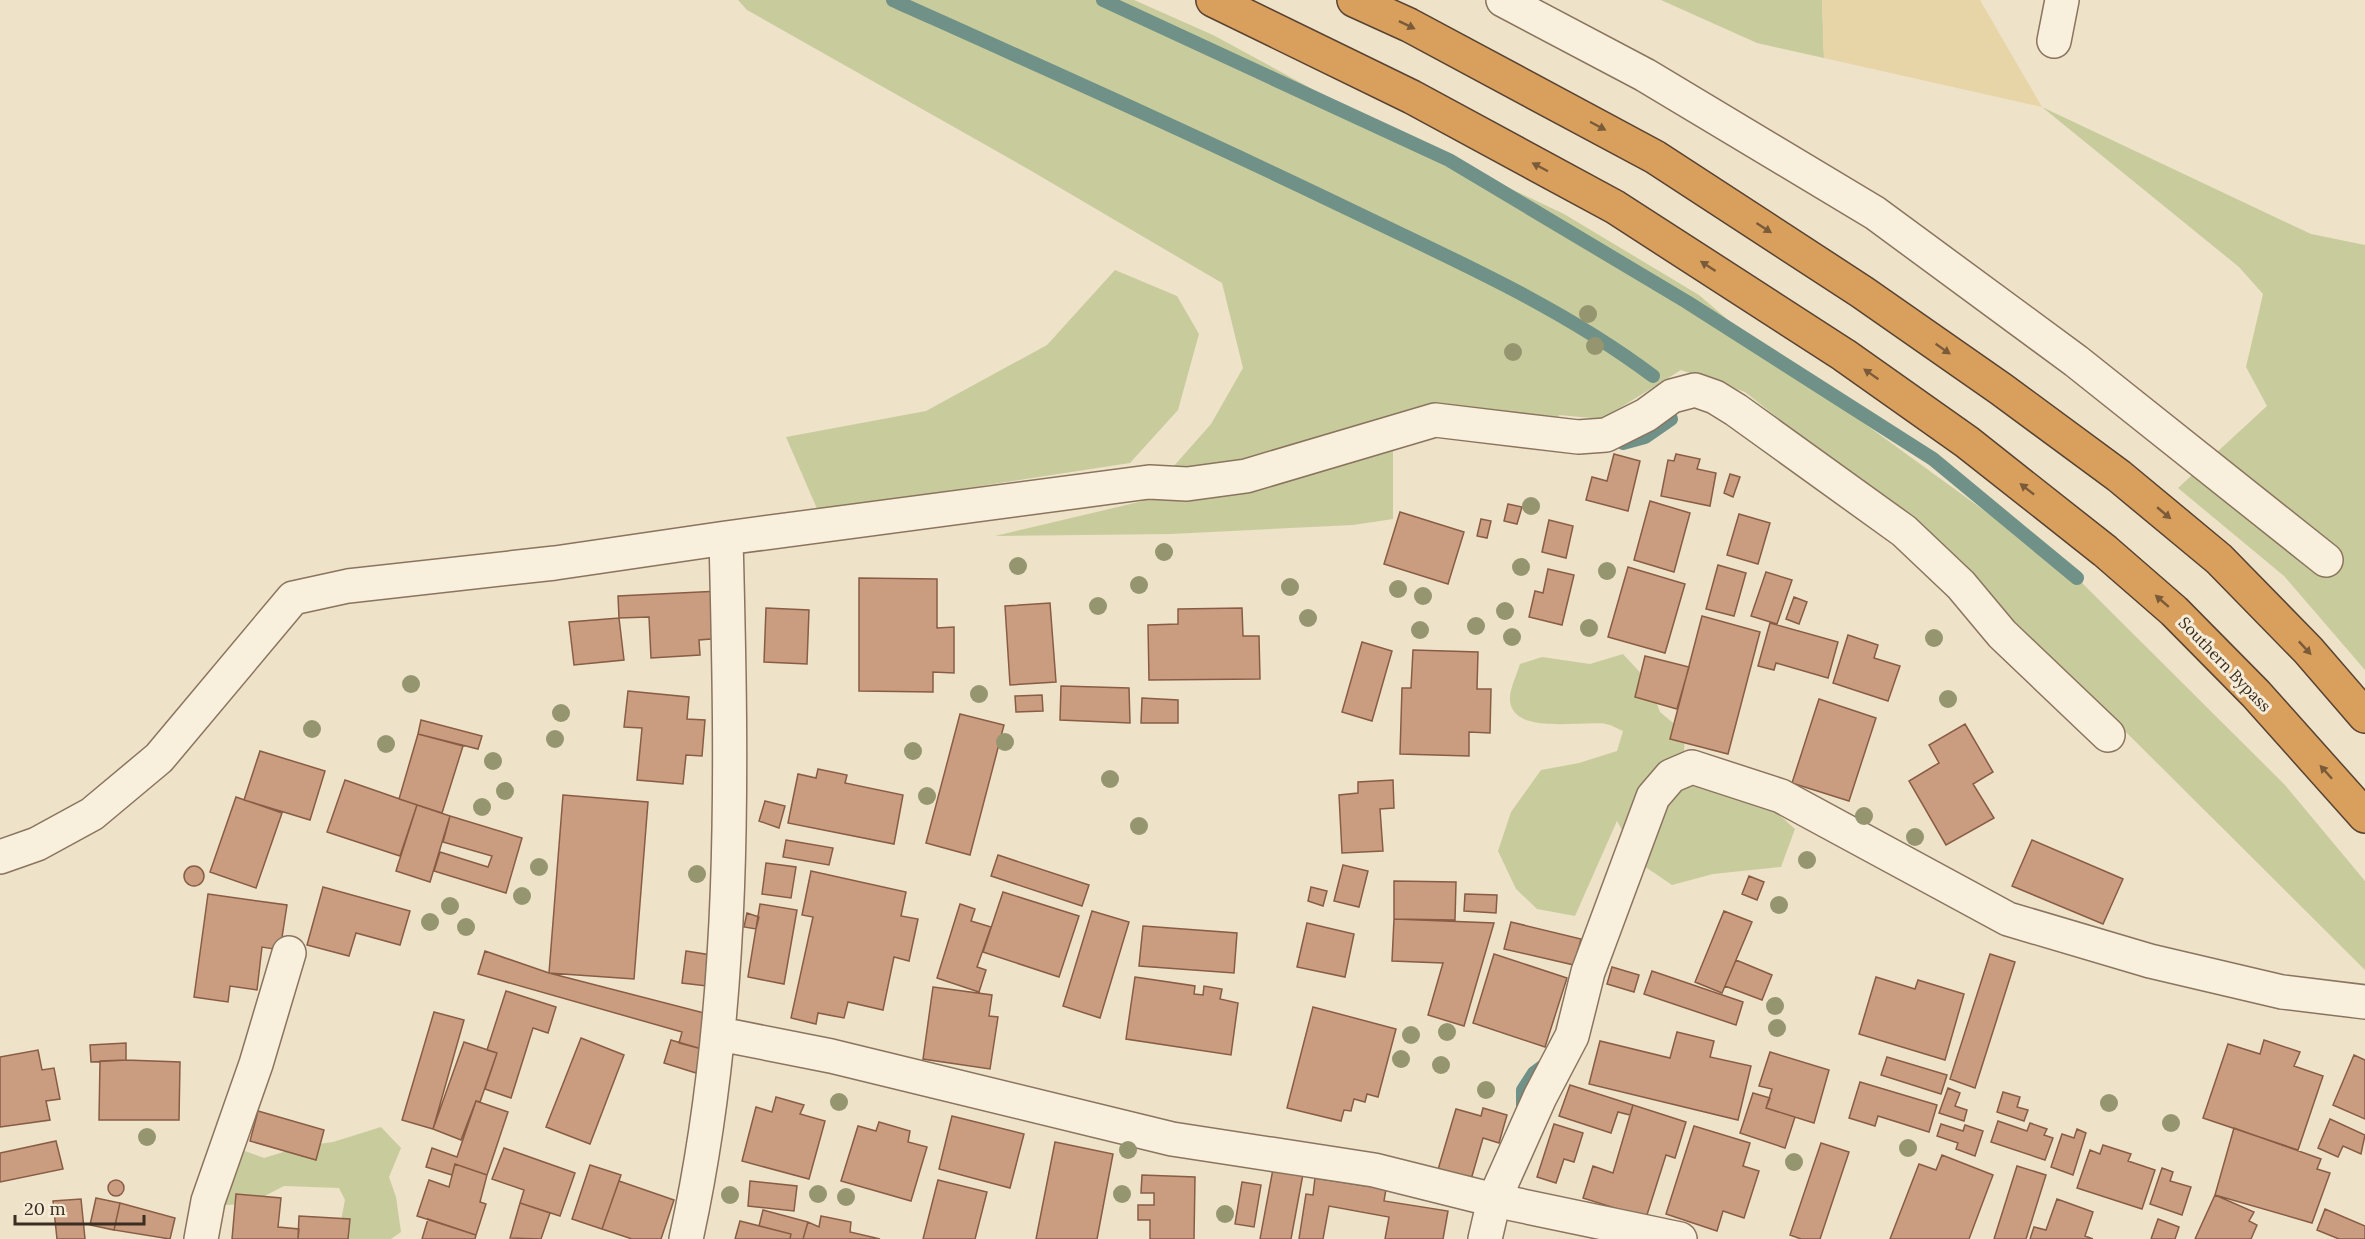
<svg xmlns="http://www.w3.org/2000/svg" width="2365" height="1239" font-family="Lora,serif">
<rect width="100%" height="100%" fill="#eee2c9"/>
<path fill="#c8cc9c" d="M738,0H1134L1213,35L1393,133L1564,214L1699,295L1762,349L2077,578L2285,785L2365,881V970L1939,546L1745,392L1681,370L1602,419L1559,415L1553,440L1451,430L1393,444V519L1353,525L1171,534L995,536L1143,501L1211,424L1243,368L1222,283L1028,169L747,10Z
M1661,0H1822L1824,58L1757,43Z
M2042,107L2311,234L2365,245V670L2284,576L2178,488L2267,406L2246,367L2263,294L2239,267Z
M1115,270L1177,296L1199,334L1178,410L1130,463L818,511L786,437L926,411L1047,345Z
M1623,654L1648,681L1660,712L1685,733L1684,751L1715,789L1765,802L1795,829L1781,867L1713,874L1672,885L1641,864L1617,821L1575,916L1537,909L1516,889L1498,851L1511,812L1541,770L1579,763L1617,751L1623,731C1618,729 1612,725 1606,724C1581,720 1507,737 1510,696C1511,686 1517,674 1520,664L1542,657L1590,664Z
M381,1127L401,1148L389,1177L396,1197L401,1232L391,1239H343L338,1236L345,1200L339,1188L284,1186L249,1204L224,1205L242,1150L264,1158L303,1146L333,1142Z"/>
<path fill="#e8d5a7" d="M1822,0H1980L2042,107L1824,58Z"/>
<g fill="none" stroke-linecap="round" stroke-linejoin="round">
<path stroke="#709188" stroke-width="14" d="M893,0C1051,71 1208,141 1363,216C1463,264 1564,309 1653,376
M1103,0L1449,160L1687,302L1933,459L2077,578
M1623,443L1645,437L1671,419
M1523,1106V1090L1534,1073L1546,1064"/>
</g>
<path fill="#cb9d80" stroke="#885d44" stroke-width="1.5" d="M1614,454L1640,461L1628,511L1586,500L1592,477L1607,481Z
M1676,454L1700,459L1697,469L1716,473L1710,506L1661,496L1668,460L1674,461Z
M1730,474L1740,477L1733,497L1724,493Z
M1650,501L1690,513L1674,572L1634,560Z
M1508,504L1522,507L1517,524L1504,521Z
M1400,512L1464,532L1448,584L1384,564Z
M1739,514L1770,523L1758,564L1727,555Z
M1481,519L1491,521L1487,538L1477,536Z
M1549,520L1573,526L1566,558L1542,552Z
M1718,565L1746,573L1734,616L1706,609Z
M1628,567L1685,584L1665,653L1608,637Z
M1548,569L1574,575L1562,625L1529,617L1535,591L1543,593Z
M1766,572L1792,580L1777,624L1751,616Z
M859,578L937,579V628L954,627V673L933,672V692L859,691Z
M720,591L723,638L699,640L700,655L651,658L649,617L619,618L618,596Z
M1794,597L1807,602L1799,624L1786,619Z
M1050,603L1056,682L1010,685L1005,606Z
M766,608L809,610L807,664L764,662Z
M1242,608L1243,636H1259L1260,679L1149,680L1148,625L1178,624V609Z
M1702,616L1760,632L1728,754L1670,739Z
M619,618L624,660L574,665L569,622Z
M1770,623L1838,642L1828,678L1776,663L1774,670L1758,666Z
M1848,635L1878,645L1874,658L1900,666L1888,701L1833,683Z
M1362,642L1392,651L1372,721L1342,712Z
M1413,650L1478,652L1477,689H1491L1490,733L1469,732V756L1400,754L1402,688H1411Z
M1645,656L1689,667L1677,709L1635,697Z
M1061,686L1129,688L1130,723L1060,720Z
M628,691L689,697L687,719L705,720L702,756L686,755L683,784L637,780L642,728L624,727Z
M1042,695L1043,711L1016,712L1015,696Z
M1142,698L1178,700V723H1141Z
M1819,699L1876,718L1849,801L1792,783Z
M960,714L1004,725L970,855L926,843Z
M421,720L482,736L478,749L418,734Z
M1965,724L1993,772L1973,784L1994,818L1946,845L1909,781L1939,763L1929,745Z
M418,734L463,746L442,813L399,799Z
M260,751L325,771L310,820L244,800Z
M818,769L847,775L845,783L903,795L894,844L788,823L798,774L816,778Z
M345,780L417,805L400,856L327,832Z
M1393,780L1394,808L1380,809L1383,851L1342,853L1339,795L1358,793V782Z
M563,795L648,802L634,979L549,973Z
M236,797L282,813L256,888L210,872Z
M765,801L785,806L779,828L759,821Z
M417,805L450,816L430,882L396,871Z
M450,816L522,838L506,893L434,871L440,852L488,867L492,856L443,842Z
M786,840L833,848L829,865L783,857Z
M2032,840L2123,879L2103,924L2012,886Z
M998,855L1089,885L1082,906L991,876Z
M766,863L796,867L791,898L762,894Z
M1343,865L1368,871L1359,907L1334,901Z
M184 876a10 10 0 1 1 20 0a10 10 0 1 1-20 0Z
M811,871L906,892L901,916L918,919L909,961L894,957L883,1010L848,1002L844,1018L818,1013L816,1024L791,1018L813,917L802,915Z
M1749,876L1764,882L1757,900L1742,894Z
M1394,881L1456,882L1455,920L1394,919Z
M323,887L410,911L400,945L356,933L349,956L307,945Z
M1311,887L1327,891L1323,906L1308,901Z
M1003,892L1079,916L1059,977L983,952Z
M208,894L287,905L280,950L262,947L257,990L230,986L228,1002L194,997Z
M1465,894L1497,895L1496,913L1464,911Z
M760,904L797,910L784,984L748,977Z
M960,904L975,909L971,921L991,927L977,967L986,970L979,992L937,978Z
M1092,911L1129,922L1100,1018L1063,1006Z
M1724,911L1752,922L1722,993L1695,982Z
M747,913L759,917L756,929L744,927Z
M1394,919L1494,923L1464,1026L1428,1015L1443,963L1392,961Z
M1511,922L1581,939L1574,965L1504,949Z
M1307,923L1354,934L1345,977L1297,967Z
M1143,926L1237,933L1234,973L1139,966Z
M485,951L549,973L712,1015L702,1049L679,1043L682,1032L478,974Z
M686,951L711,955L707,986L682,983Z
M1494,954L1567,978L1545,1047L1473,1023Z
M1990,954L2015,962L1975,1088L1950,1079Z
M1736,960L1772,975L1762,1000L1725,986Z
M1612,967L1639,975L1634,992L1607,984Z
M1652,971L1743,1002L1736,1025L1644,994Z
M1135,977L1195,986L1194,994L1203,995L1204,986L1222,989L1220,999L1238,1003L1231,1055L1126,1039Z
M1876,977L1915,989L1918,980L1964,994L1945,1060L1859,1034Z
M933,987L992,995L989,1016L998,1017L990,1069L923,1059Z
M506,991L556,1007L548,1033L533,1028L511,1098L485,1089L497,1053L487,1050Z
M1313,1007L1396,1029L1378,1097L1367,1094L1365,1102L1354,1099L1351,1111L1344,1110L1341,1121L1287,1108Z
M434,1012L464,1020L433,1129L402,1120Z
M1677,1032L1714,1041L1710,1057L1751,1066L1738,1120L1589,1084L1600,1041L1670,1058Z
M581,1038L624,1055L590,1144L546,1127Z
M671,1040L702,1049L696,1073L664,1063Z
M2264,1040L2300,1052L2294,1066L2323,1076L2298,1150L2203,1118L2228,1044L2260,1054Z
M464,1042L497,1053L480,1102L476,1101L461,1140L433,1129Z
M126,1043V1060L91,1062L90,1045Z
M38,1050L42,1070L54,1068L60,1099L46,1101L50,1120L0,1127V1057Z
M1770,1052L1829,1070L1814,1123L1766,1108L1772,1089L1759,1086Z
M2354,1055L2365,1060V1119L2333,1105Z
M1887,1057L1947,1075L1941,1094L1881,1075Z
M126,1060L180,1062L179,1120H99L100,1061Z
M1860,1082L1937,1105L1929,1132L1878,1116L1875,1126L1849,1118Z
M1570,1085L1633,1105L1630,1115L1618,1112L1611,1133L1559,1116Z
M1948,1088L1960,1093L1955,1106L1967,1110L1964,1121L1939,1113Z
M2003,1092L2020,1097L2017,1107L2028,1110L2024,1121L1997,1112Z
M1753,1093L1770,1098L1766,1108L1795,1117L1785,1148L1740,1133Z
M776,1097L804,1105L800,1114L825,1121L809,1179L742,1161L756,1107L772,1112Z
M476,1101L508,1112L487,1175L455,1164L452,1175L426,1167L432,1148L457,1157Z
M1633,1105L1686,1122L1675,1158L1666,1155L1646,1218L1583,1198L1593,1166L1613,1173Z
M1483,1108L1507,1115L1499,1143L1483,1138L1470,1183L1437,1173L1456,1109L1481,1116Z
M258,1111L324,1130L316,1160L250,1141Z
M952,1116L1024,1134L1010,1188L939,1169Z
M2330,1119L2365,1135L2361,1154L2343,1146L2338,1157L2318,1148Z
M1998,1121L2027,1131L2030,1123L2047,1129L2044,1135L2053,1138L2045,1160L1991,1142Z
M879,1122L910,1131L908,1142L927,1147L911,1201L841,1181L858,1126L876,1131Z
M1554,1124L1583,1133L1574,1162L1564,1159L1556,1183L1537,1177Z
M1941,1124L1963,1131L1965,1125L1983,1131L1975,1156L1956,1149L1958,1143L1937,1136Z
M1694,1126L1750,1143L1743,1166L1759,1171L1744,1218L1723,1211L1717,1231L1666,1214Z
M2234,1128L2321,1159L2317,1169L2330,1173L2312,1223L2215,1195Z
M2077,1129L2086,1133L2073,1175L2051,1167L2062,1134L2074,1138Z
M56,1141L63,1169L0,1182V1153Z
M1055,1142L1113,1154L1097,1239H1036Z
M1821,1143L1849,1152L1820,1239H1801L1790,1235Z
M2103,1145L2131,1154L2128,1161L2155,1170L2142,1209L2077,1188L2090,1150L2100,1154Z
M504,1148L575,1173L560,1216L520,1203L524,1190L492,1179Z
M1942,1155L1993,1175L1969,1239H1890L1919,1164L1936,1170Z
M455,1164L487,1175L480,1202L486,1204L476,1235L417,1216L429,1180L449,1187Z
M590,1165L621,1175L602,1229L572,1219Z
M2017,1166L2046,1175L2026,1239H1994Z
M2162,1168L2173,1172L2170,1181L2191,1187L2182,1215L2150,1204Z
M1273,1169L1303,1174L1291,1239H1260Z
M1142,1175L1195,1177L1194,1239H1150V1220H1138V1205H1154V1193H1141Z
M1315,1178L1386,1189L1384,1201L1448,1211L1443,1239H1385L1389,1217L1329,1206L1323,1239H1299L1306,1194L1313,1195Z
M938,1180L987,1192L975,1239H923Z
M108 1188a8 8 0 1 1 16 0a8 8 0 1 1-16 0Z
M619,1181L674,1200L661,1239H632L602,1229Z
M750,1181L797,1186L794,1211L748,1206Z
M1242,1182L1261,1185L1254,1227L1235,1224Z
M236,1194L281,1198L278,1227L299,1229L298,1239H232Z
M2215,1195L2254,1212L2249,1221L2257,1225L2251,1239H2195Z
M96,1198L120,1203L114,1230L90,1225Z
M81,1199L85,1239H57L53,1201Z
M2057,1199L2093,1212L2085,1236L2093,1239H2030L2034,1227L2046,1230Z
M120,1203L175,1218L170,1239L114,1230Z
M520,1203L550,1213L541,1239L510,1238Z
M2325,1209L2365,1226V1239H2339L2317,1230Z
M763,1210L808,1222L803,1239H790L791,1234L759,1226Z
M299,1216L350,1219L348,1239H298Z
M821,1216L851,1222L850,1232L880,1239H803L808,1222L819,1227Z
M428,1219L476,1235L475,1239H422Z
M2158,1219L2179,1227L2175,1239H2151Z
M740,1221L791,1234L790,1239H735Z"/>
<g fill="none" stroke-linecap="round" stroke-linejoin="round">
<defs>
<path id="minor" d="M1503,0L1645,75L1875,213L2076,361L2326,560
M2054,41L2062,0
M0,857L37,844L92,814L159,758L293,598L348,586L555,563L726,538
M720,1034L831,1056L1172,1139L1374,1170L1494,1200L1680,1239
M201,1239L208,1201L256,1064L289,953
M686,1239C737,1006 732,775 726,538L1149,482L1187,484L1246,476L1435,420L1578,437L1606,435L1646,415L1672,396L1695,390L1715,397L1736,410L1904,531L1961,585L2002,634L2108,735
M1485,1239L1494,1200L1540,1097L1572,1036L1588,972L1653,797L1671,776L1692,767L1781,796L2008,919L2150,961L2282,992L2365,1002"/>
<path id="highway" d="M1213,0L1412,97L1615,207L1844,355L1967,442L2105,551L2174,611L2256,694L2365,816
M1354,0L1409,25L1655,157L1862,292L2001,389L2119,476L2219,559L2308,650L2365,716"/>
</defs>
<use href="#minor" stroke="#8a745e" stroke-width="36"/>
<use href="#highway" stroke="#584231" stroke-width="36"/>
<use href="#minor" stroke="#f8efdc" stroke-width="33"/>
<use href="#highway" stroke="#d99f5d" stroke-width="33"/>
</g>
<g fill="#959670">
<circle cx="1588" cy="314" r="9"/>
<circle cx="1595" cy="346" r="9"/>
<circle cx="1513" cy="352" r="9"/>
<circle cx="1531" cy="506" r="9"/>
<circle cx="1164" cy="552" r="9"/>
<circle cx="1018" cy="566" r="9"/>
<circle cx="1521" cy="567" r="9"/>
<circle cx="1607" cy="571" r="9"/>
<circle cx="1139" cy="585" r="9"/>
<circle cx="1290" cy="587" r="9"/>
<circle cx="1398" cy="589" r="9"/>
<circle cx="1423" cy="596" r="9"/>
<circle cx="1098" cy="606" r="9"/>
<circle cx="1505" cy="611" r="9"/>
<circle cx="1308" cy="618" r="9"/>
<circle cx="1476" cy="626" r="9"/>
<circle cx="1589" cy="628" r="9"/>
<circle cx="1420" cy="630" r="9"/>
<circle cx="1512" cy="637" r="9"/>
<circle cx="1934" cy="638" r="9"/>
<circle cx="411" cy="684" r="9"/>
<circle cx="979" cy="694" r="9"/>
<circle cx="1948" cy="699" r="9"/>
<circle cx="561" cy="713" r="9"/>
<circle cx="312" cy="729" r="9"/>
<circle cx="555" cy="739" r="9"/>
<circle cx="1005" cy="742" r="9"/>
<circle cx="386" cy="744" r="9"/>
<circle cx="913" cy="751" r="9"/>
<circle cx="493" cy="761" r="9"/>
<circle cx="1110" cy="779" r="9"/>
<circle cx="505" cy="791" r="9"/>
<circle cx="927" cy="796" r="9"/>
<circle cx="482" cy="807" r="9"/>
<circle cx="1864" cy="816" r="9"/>
<circle cx="1139" cy="826" r="9"/>
<circle cx="1915" cy="837" r="9"/>
<circle cx="1807" cy="860" r="9"/>
<circle cx="539" cy="867" r="9"/>
<circle cx="697" cy="874" r="9"/>
<circle cx="522" cy="896" r="9"/>
<circle cx="1779" cy="905" r="9"/>
<circle cx="450" cy="906" r="9"/>
<circle cx="430" cy="922" r="9"/>
<circle cx="466" cy="927" r="9"/>
<circle cx="1775" cy="1006" r="9"/>
<circle cx="1777" cy="1028" r="9"/>
<circle cx="1447" cy="1032" r="9"/>
<circle cx="1411" cy="1035" r="9"/>
<circle cx="1401" cy="1059" r="9"/>
<circle cx="1441" cy="1065" r="9"/>
<circle cx="1486" cy="1090" r="9"/>
<circle cx="839" cy="1102" r="9"/>
<circle cx="2109" cy="1103" r="9"/>
<circle cx="2171" cy="1123" r="9"/>
<circle cx="147" cy="1137" r="9"/>
<circle cx="1908" cy="1148" r="9"/>
<circle cx="1128" cy="1150" r="9"/>
<circle cx="1794" cy="1162" r="9"/>
<circle cx="818" cy="1194" r="9"/>
<circle cx="1122" cy="1194" r="9"/>
<circle cx="730" cy="1195" r="9"/>
<circle cx="846" cy="1197" r="9"/>
<circle cx="1225" cy="1214" r="9"/>
</g>
<defs><path id="oneway-solid" d="M-6-.8H1V-3.2L6.5 0L1 3.2V.8H-6Z" transform="scale(1.5)"/></defs>
<g fill="#7a5b39">
<use href="#oneway-solid" transform="translate(1407 25) rotate(26)"/>
<use href="#oneway-solid" transform="translate(1598 126) rotate(28)"/>
<use href="#oneway-solid" transform="translate(1540 167) rotate(-152)"/>
<use href="#oneway-solid" transform="translate(1764 228) rotate(33)"/>
<use href="#oneway-solid" transform="translate(1708 266) rotate(-147)"/>
<use href="#oneway-solid" transform="translate(1943 349) rotate(35)"/>
<use href="#oneway-solid" transform="translate(1871 374) rotate(-145)"/>
<use href="#oneway-solid" transform="translate(2027 489) rotate(-142)"/>
<use href="#oneway-solid" transform="translate(2164 513) rotate(40)"/>
<use href="#oneway-solid" transform="translate(2162 601) rotate(-139)"/>
<use href="#oneway-solid" transform="translate(2305 648) rotate(47)"/>
<use href="#oneway-solid" transform="translate(2326 772) rotate(-132)"/>
</g>
<g text-anchor="middle" stroke-width="6" stroke-linejoin="round" paint-order="stroke">
<g font-size="16" fill="#3b2d21" stroke="#f5ecd8">
<text transform="translate(2225 664) rotate(46)" y="6">Southern Bypass</text>
</g>
</g>
<path d="M15 1215v9h129v-9" fill="none" stroke="#3b2d21" stroke-width="3"/>
<text x="24" y="1215" font-size="18" fill="#3b2d21" stroke="#f5ecd8" stroke-width="4.5" paint-order="stroke">20 m</text>
</svg>
